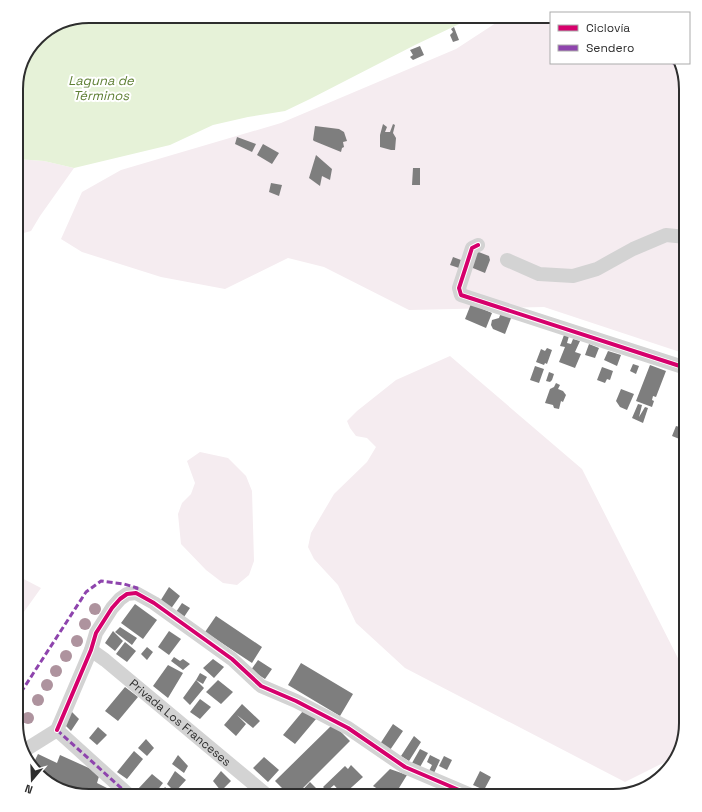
<svg xmlns="http://www.w3.org/2000/svg" width="702" height="812" font-family="'Space Grotesk',sans-serif">
<rect width="100%" height="100%" fill="#fff"/>
<path fill="#f5ecf0" d="M510,16H551V63H677L686,88V354L544,307L409,310L324,267L288,258L225,289L161,277L82,252L61,239L82,192L121,170L281,123L456,49L502,19Z
M16,159L44,161L74,168L40,216L31,231L16,235Z
M450,356L582,469L686,674V724L679,755L625,782L405,668L356,623L338,585L314,559L308,547L311,533L334,494L367,462L376,447L367,438L356,436L350,428L347,421L357,411L396,380Z
M200,452L228,458L246,476L252,491L254,561L249,575L237,585L223,583L206,570L181,544L178,514L182,503L191,494L195,483L187,461Z
M16,575L41,588L16,623Z"/>
<path fill="#e6f2d8" d="M89,16H476L415,45L310,99L285,111L248,117L213,125L170,145L74,168L44,161L16,159V84L24,56L41,34Z"/>
<path fill="#7e7e7e" d="M454,27L459,40L453,42L450,35L453,32L451,29Z
M420,46L424,55L413,60L410,57L413,55L410,50Z
M383,124L387,127L385,132H390L393,124L395,125L393,133L396,138L395,150H391L380,147V135Z
M315,126L339,129L344,132L347,141L343,142L344,147L342,148L341,152L314,141L313,140Z
M237,137L256,144L252,152L235,144Z
M263,144L279,153L272,164L257,155Z
M316,155L332,169L330,180L322,176L320,186L309,178Z
M413,168H420V185H412Z
M271,183L282,185L279,196L269,192Z
M476,251L489,256L490,260L485,273L468,266Z
M453,257L461,260L459,268L450,265Z
M471,304L492,313L486,328L465,319Z
M502,310L513,313L505,334L493,329L491,325L492,320L499,318Z
M564,335L569,336L567,343L571,344L573,339L580,341L575,352L581,354L575,368L559,362L565,347L560,346Z
M589,344L599,348L595,358L585,355Z
M547,348L552,350L547,364L545,363L544,365L536,362L541,349L545,351Z
M608,351L621,355L617,366L604,360Z
M633,364L639,366L636,374L630,371Z
M650,365L666,371L656,397L653,396L652,400L654,401L652,407L636,401Z
M535,366L544,369L539,383L530,380Z
M602,367L613,371L610,380L607,379L605,383L597,380Z
M549,372L554,374L552,380L550,382L546,381Z
M556,383L560,385L558,389L563,391L566,395L563,402L561,401L559,409L554,408L553,405L545,403L550,389L554,387Z
M621,389L634,394L627,410L620,407L616,401Z
M684,403L686,404V413L682,422L679,420Z
M638,404L642,405L639,417L645,407L648,408L643,423L632,418Z
M676,426L686,429L682,440L672,436Z
M169,587L180,596L170,610L159,603Z
M182,603L190,608L182,620L174,615Z
M135,604L157,620L143,639L121,623Z
M216,616L262,647L252,663L205,632Z
M120,627L137,638L132,645L115,632Z
M113,631L123,641L115,651L105,643Z
M169,631L181,639L169,655L158,647Z
M125,642L136,651L127,662L116,654Z
M147,647L153,652L147,660L141,654Z
M174,657L180,661L183,659L190,664L183,670L171,661Z
M213,659L224,667L214,678L203,668Z
M258,660L272,669L265,679L251,670Z
M301,663L353,694L340,716L288,685Z
M168,665L183,673L168,698L153,686Z
M200,673L207,677L203,684L196,680Z
M196,680L204,688L190,705L183,698Z
M218,680L233,692L221,704L206,692Z
M125,687L138,697L118,721L105,711Z
M200,699L211,707L200,719L190,712Z
M242,704L260,721L253,728L237,715L246,724L236,736L224,725Z
M71,711L79,719L71,731L63,723Z
M303,711L316,719L295,744L283,735Z
M333,724L350,741L295,796H281L277,792L282,788L275,781Z
M393,724L403,731L390,750L380,744Z
M98,727L107,735L97,745L89,738Z
M414,736L421,742L409,761L401,756Z
M146,739L154,748L147,756L138,748Z
M420,749L428,753L420,767L412,763Z
M134,751L143,759L127,779L117,772Z
M38,754L57,763L60,755L100,773L97,783L117,793L115,796H88L56,788L31,768Z
M178,755L188,766L184,773L172,764Z
M430,755L440,760L434,773L429,771L432,765L427,762Z
M444,756L452,760L447,770L439,766Z
M264,757L279,770L268,782L253,768Z
M351,765L363,777L343,795L334,785L327,791L323,787L345,766L348,769Z
M390,769L407,775L394,796H377L381,791L373,786Z
M175,771L186,780L175,792L167,784Z
M221,771L231,781L221,791L213,781Z
M480,771L491,777L484,790L473,785Z
M152,774L163,783L153,796H145L138,789Z
M310,782L321,793L319,796H297Z
M165,787L175,796H158Z"/>
<g fill="none" stroke-linecap="round" stroke-linejoin="round">
<g stroke="#d3d3d3" stroke-width="14">
<path d="M478,245L472,248L459,288L461,295L686,368"/>
<path d="M507,260L539,274L573,276L597,269L633,249L666,235L686,237"/>
<path id="s1" d="M91,650L105,660L268,796"/>
<path d="M57,730L91,650L96,633L112,608L120,599L127,594L136,593L154,603L232,659L261,686L296,701L348,728L405,767L473,796"/>
<path d="M57,730L130,796"/>
<path d="M25,750L57,730"/>
</g>
<path stroke="#8e44ad" stroke-width="3" stroke-dasharray="6 3" stroke-linecap="butt" d="M673,63L678,65
M16,700L86,592L101,581L124,584L137,588L136,593
M57,730L130,796"/>
<defs>
<path id="cycleway" d="M478,245L472,248L459,288L461,295L686,368
M57,730L91,650L96,633L112,608L120,599L127,594L136,593L154,603L232,659L261,686L296,701L348,728L405,767L473,796"/>
</defs>
<use href="#cycleway" stroke="#fff" stroke-width="6"/>
<use href="#cycleway" stroke="#d6006c" stroke-width="4"/>
</g>
<g fill="#ae939e">
<circle cx="95" cy="609" r="6"/>
<circle cx="85" cy="624" r="6"/>
<circle cx="77" cy="641" r="6"/>
<circle cx="66" cy="656" r="6"/>
<circle cx="56" cy="671" r="6"/>
<circle cx="47" cy="685" r="6"/>
<circle cx="38" cy="700" r="6"/>
<circle cx="28" cy="718" r="6"/>
</g>
<g text-anchor="middle" stroke-width="4" stroke-linejoin="round" paint-order="stroke">
<g font-size="12" fill="#2e2e2e" stroke="#fff">
<text dy="4" stroke="none"><textPath href="#s1" startOffset="115">Privada Los Franceses</textPath></text>
</g>
<g font-size="13" font-style="italic" fill="#5e7f34" stroke="#fff">
<text x="101" y="85">Laguna de<tspan x="101" dy="15">Términos</tspan></text>
</g>
</g>
<path d="M0 0H702V812H0ZM89 23H613A66 66 0 0 1 679 89V723A66 66 0 0 1 613 789H89A66 66 0 0 1 23 723V89A66 66 0 0 1 89 23Z" fill="#fff" fill-rule="evenodd"/>
<path fill="none" stroke="#2e2e2e" stroke-width="2" d="M89 23H613A66 66 0 0 1 679 89V723A66 66 0 0 1 613 789H89A66 66 0 0 1 23 723V89A66 66 0 0 1 89 23Z"/>
<rect x="550" y="12" width="140" height="52" fill="#ffffff" stroke="#ababab"/>
<rect x="558" y="25" width="20" height="6" fill="#d6006c" stroke="#ababab"/>
<text x="586" y="32" font-size="12" fill="#2e2e2e">Ciclovía</text>
<rect x="558" y="45" width="20" height="6" fill="#8e44ad" stroke="#ababab"/>
<text x="586" y="52" font-size="12" fill="#2e2e2e">Sendero</text>
<g transform="translate(32 780) rotate(199)" stroke="#ffffff" stroke-width="3" paint-order="stroke">
<path d="M0-3L7 15L0 10L-7 15Z" fill="#2e2e2e"/>
<text y="-6" font-size="11" font-weight="bold" text-anchor="middle" fill="#2e2e2e">N</text>
</g>
</svg>
